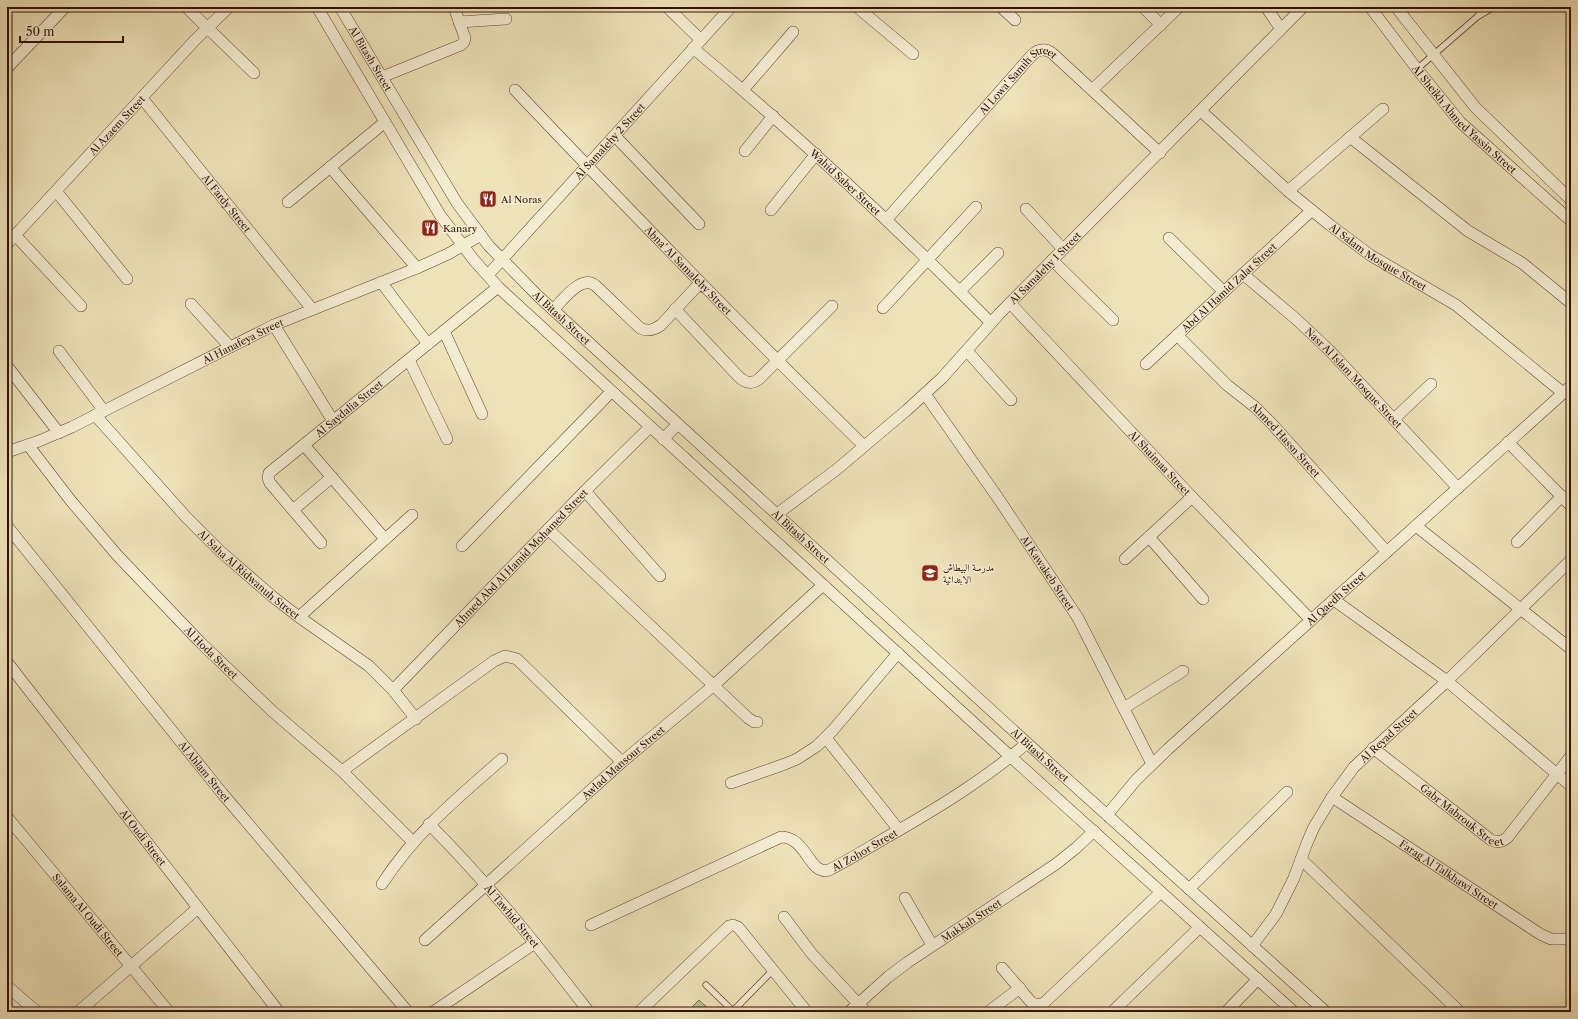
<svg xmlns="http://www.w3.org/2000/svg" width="1578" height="1019" font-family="'Libre Caslon Text',Amiri,serif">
<rect width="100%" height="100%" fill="#eee2b8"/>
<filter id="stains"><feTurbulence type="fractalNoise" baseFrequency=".005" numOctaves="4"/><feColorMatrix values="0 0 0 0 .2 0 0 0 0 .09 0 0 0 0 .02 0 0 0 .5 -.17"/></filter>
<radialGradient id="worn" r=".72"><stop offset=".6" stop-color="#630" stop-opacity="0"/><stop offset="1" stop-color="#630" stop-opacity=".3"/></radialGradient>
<path fill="#bbc28d" stroke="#766a48" d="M699,1000L712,1012H687Z"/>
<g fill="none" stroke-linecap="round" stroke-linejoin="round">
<defs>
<path id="lane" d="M1484,7L1477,17L1494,7
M1417,69L1477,17
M706,985L733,1011
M732,1012L773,970"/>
<g id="street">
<path d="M186,7L254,73"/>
<path d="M317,7L440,215L473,259L498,287L1011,757L1294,1012"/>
<path id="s1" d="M340,7L457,203L489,246L538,296L1027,743L1326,1012"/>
<path d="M667,7L701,40"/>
<path d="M857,7L913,54"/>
<path d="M1001,7L1015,20"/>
<path d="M1143,7L1161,25"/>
<path d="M1266,7L1281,29"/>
<path id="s2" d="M1370,7L1417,69L1460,122L1571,221"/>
<path d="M1396,7L1475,107L1571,200"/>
<path d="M459,22L506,19"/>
<path id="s3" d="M693,48C797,135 896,226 991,323"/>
<path d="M7,68L65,7"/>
<path d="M382,77L461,45L464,42L465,38L454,7"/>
<path id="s4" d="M515,90C630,211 745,330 864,446"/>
<path d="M743,90L793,32"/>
<path d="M1092,90L1179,7"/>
<path id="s5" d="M142,98L312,309"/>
<path id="s6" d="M1201,111L1288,191L1330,225L1370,255L1456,305L1563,393"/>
<path d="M615,136L699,224"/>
<path d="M1350,137L1468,231L1522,263L1571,303"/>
<path d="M745,151L773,116"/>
<path d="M330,167L417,268"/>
<path d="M56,191L127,279"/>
<path d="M1288,191L1383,109"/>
<path d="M288,202L385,122"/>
<path d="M1026,209L1063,249"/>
<path d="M771,210L816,154"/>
<path id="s7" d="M887,219L1032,55C1038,49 1045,48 1052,53L1160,153"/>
<path d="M15,235L81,306"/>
<path d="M1169,238L1224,292"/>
<path id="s8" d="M7,244L195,40L229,7"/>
<path d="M1052,260L1113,320"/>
<path id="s9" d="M1243,274L1296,319L1329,350L1458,488"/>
<path id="s10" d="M488,275L731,7"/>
<path d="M381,282L428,344"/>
<path d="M960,291L998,253"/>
<path id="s11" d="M1010,303L1192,497L1311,620"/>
<path d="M191,304L230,347"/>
<path d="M883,308L976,207"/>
<path d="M675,309L738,376C745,383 751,385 759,379L832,306"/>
<path d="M553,310C563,300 582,273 596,286L640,328C648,332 654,330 661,325L700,283"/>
<path d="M274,325L333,421"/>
<path d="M444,331L482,414"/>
<path id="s12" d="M1177,335L1227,385L1255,407L1272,424L1387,552"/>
<path d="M59,351L104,411"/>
<path d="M967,351L1011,400"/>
<path d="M409,360L447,439"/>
<path id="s13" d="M1146,364L1311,211"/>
<path d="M7,366L59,433"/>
<path id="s14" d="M925,394L998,498L1078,618L1152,764"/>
<path id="s15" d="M95,415L186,517L220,551L273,597L299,617L369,666L393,690L416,719"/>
<path d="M1394,419L1431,384"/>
<path d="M663,439L678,424"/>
<path d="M1508,442L1571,506"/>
<path id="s16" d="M28,445L71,501L117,555L200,642L272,711L342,771L413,842"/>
<path d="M304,445L385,539"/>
<path id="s17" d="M7,452L39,441L72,427L274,325L417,268L448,254L481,235"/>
<path d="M585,491L660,576"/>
<path d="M293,510L332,477"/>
<path id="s18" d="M777,514L836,470L907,410L942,378L999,314L1302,8"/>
<path id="s19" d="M7,526L222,793L408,1012"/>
<path d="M1416,526L1571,649"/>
<path d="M548,529L748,718L754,722H757"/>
<path d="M1149,537L1203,599"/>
<path d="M1517,542L1562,496"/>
<path id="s20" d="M321,543L270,483L268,478L269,473L498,287"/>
<path d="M462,546L611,392"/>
<path d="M1125,559L1192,497"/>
<path d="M1334,600L1447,681L1571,786"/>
<path d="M299,617L412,515"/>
<path id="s21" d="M7,662L279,1012"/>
<path id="s22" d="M393,690L585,491L650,427"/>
<path d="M1124,708L1183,671"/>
<path d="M826,738L899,830"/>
<path id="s23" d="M1373,748L1491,840C1497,843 1502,842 1507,838L1571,756"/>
<path d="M342,771L494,661L505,656L517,659L622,762"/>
<path d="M731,783L785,764L797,759L817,746L833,730L898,653"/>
<path id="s24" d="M1332,797L1540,934L1551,939H1571"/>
<path id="s25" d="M1107,815L1136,780L1168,749L1571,386"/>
<path id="s26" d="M7,817L169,1012"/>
<path id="s27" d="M429,824C489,884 538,946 589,1012"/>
<path d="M1301,859L1460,1012"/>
<path d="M382,884C415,833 456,799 502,759"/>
<path d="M1189,889L1287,792"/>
<path d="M905,898L932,945"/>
<path d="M784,917L812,954L866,1012"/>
<path id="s28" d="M591,925L781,837C807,837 809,876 829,870C849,860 868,848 887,837C936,809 984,780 1027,743"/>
<path id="s29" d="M425,940L622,762L713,686L823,585"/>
<path id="s30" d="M1252,946L1276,914L1294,878L1307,843L1314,827L1332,797L1354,767L1447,681L1571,560"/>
<path d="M1002,968L1031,1002L1037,1005L1044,1003L1161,892"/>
<path d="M7,986L37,1012"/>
<path d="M78,1012L198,908"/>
<path d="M433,1012L535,943"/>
<path d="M639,1012L729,926L733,925L738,927L807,1012"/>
<path id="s31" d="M849,1012L888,977L908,962L1056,864L1076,848L1094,831"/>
<path d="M988,1012L1020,988"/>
<path d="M1112,1012L1200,927"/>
<path d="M1226,1012L1258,979"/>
</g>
</defs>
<use href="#lane" stroke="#614531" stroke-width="7"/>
<use href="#street" stroke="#614531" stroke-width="12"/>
<use href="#lane" stroke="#f4ecd1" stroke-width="5.5"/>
<use href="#street" stroke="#f4ecd1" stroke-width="11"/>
</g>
<defs>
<symbol id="restaurant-square" viewBox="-11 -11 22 22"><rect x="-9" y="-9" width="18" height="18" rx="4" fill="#8f2418" stroke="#f4ecd1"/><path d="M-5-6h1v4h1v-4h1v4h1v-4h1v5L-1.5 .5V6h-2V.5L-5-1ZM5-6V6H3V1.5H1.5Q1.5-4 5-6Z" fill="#fff"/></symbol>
<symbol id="school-square" viewBox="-11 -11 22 22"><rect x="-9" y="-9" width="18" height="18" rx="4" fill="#8f2418" stroke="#f4ecd1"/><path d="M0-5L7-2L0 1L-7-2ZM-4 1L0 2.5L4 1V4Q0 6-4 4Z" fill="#fff"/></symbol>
</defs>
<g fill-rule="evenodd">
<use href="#restaurant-square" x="478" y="189" width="20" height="20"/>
<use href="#restaurant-square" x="420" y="218" width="20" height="20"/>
<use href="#school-square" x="920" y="563" width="20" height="20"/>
</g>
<g text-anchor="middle" stroke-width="3" stroke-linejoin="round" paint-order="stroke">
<g font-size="10" fill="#321104" stroke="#f4ecd1">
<text dy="4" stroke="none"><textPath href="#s1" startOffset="60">Al Bitash Street</textPath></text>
<text dy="4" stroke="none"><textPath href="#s7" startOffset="194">Al Lowa' Samih Street</textPath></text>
<text dy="4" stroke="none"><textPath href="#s2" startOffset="147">Al Sheikh Ahmed Yassin Street</textPath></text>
<text dy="4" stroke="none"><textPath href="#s8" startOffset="162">Al Azaem Street</textPath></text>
<text dy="4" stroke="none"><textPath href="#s10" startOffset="181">Al Samalehy 2 Street</textPath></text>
<text dy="4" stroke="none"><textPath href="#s3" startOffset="203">Wahid Saber Street</textPath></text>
<text dy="4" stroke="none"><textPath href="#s5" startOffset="135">Al Fardy Street</textPath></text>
<text dy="4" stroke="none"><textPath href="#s6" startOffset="230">Al Salam Mosque Street</textPath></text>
<text dy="4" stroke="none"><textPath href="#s18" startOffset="365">Al Samalehy 1 Street</textPath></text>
<text dy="4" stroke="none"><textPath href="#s4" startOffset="250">Abna' Al Samalehy Street</textPath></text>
<text dy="4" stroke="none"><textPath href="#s13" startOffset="113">Abd Al Hamid Zalat Street</textPath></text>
<text dy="4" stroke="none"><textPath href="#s1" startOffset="384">Al Bitash Street</textPath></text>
<text dy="4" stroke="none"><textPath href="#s17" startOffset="261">Al Hanafeya Street</textPath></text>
<text dy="4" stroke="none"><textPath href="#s9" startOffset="152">Nasr Al Islam Mosque Street</textPath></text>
<text dy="4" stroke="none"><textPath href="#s20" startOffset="192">Al Saydalia Street</textPath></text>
<text dy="4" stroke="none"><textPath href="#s12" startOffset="151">Ahmed Hassn Street</textPath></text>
<text dy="4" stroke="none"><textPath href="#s11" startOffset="219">Al Shaimaa Street</textPath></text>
<text dy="4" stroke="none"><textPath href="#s1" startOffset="708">Al Bitash Street</textPath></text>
<text dy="4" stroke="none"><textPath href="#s22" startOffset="184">Ahmed Abd Al Hamid Mohamed Street</textPath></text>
<text dy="4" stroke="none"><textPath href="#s14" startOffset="217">Al Kawakeb Street</textPath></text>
<text dy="4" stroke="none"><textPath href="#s15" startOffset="222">Al Saha Al Ridwanuh Street</textPath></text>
<text dy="4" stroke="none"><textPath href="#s25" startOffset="316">Al Qaedh Street</textPath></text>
<text dy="4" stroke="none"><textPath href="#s16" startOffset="277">Al Hoda Street</textPath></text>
<text dy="4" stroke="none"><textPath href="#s30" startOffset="254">Al Reyad Street</textPath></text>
<text dy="4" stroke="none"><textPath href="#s1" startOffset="1032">Al Bitash Street</textPath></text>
<text dy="4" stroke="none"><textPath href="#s29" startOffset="266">Awlad Mansour Street</textPath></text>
<text dy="4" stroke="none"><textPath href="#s19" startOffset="315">Al Ahlam Street</textPath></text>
<text dy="4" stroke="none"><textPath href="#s23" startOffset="112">Gabr Mabrouk Street</textPath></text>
<text dy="4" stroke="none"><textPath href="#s21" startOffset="222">Al Oudi Street</textPath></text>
<text dy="4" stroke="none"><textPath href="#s28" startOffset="312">Al Zohor Street</textPath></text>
<text dy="4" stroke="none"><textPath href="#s24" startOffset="140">Farag Al Talkhawi Street</textPath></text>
<text dy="4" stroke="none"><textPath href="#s26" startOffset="127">Salama Al Oudi Street</textPath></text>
<text dy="4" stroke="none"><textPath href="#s27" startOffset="124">Al Tawhid Street</textPath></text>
<text dy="4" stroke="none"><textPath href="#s31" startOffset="153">Makkah Street</textPath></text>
</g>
<g font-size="10" fill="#321104" stroke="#f4ecd1" text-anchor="start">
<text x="501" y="203">Al Noras</text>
<text x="443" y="232">Kanary</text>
<text x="943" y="571">مدرسة البيطاش<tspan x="943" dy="12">الابتدائية</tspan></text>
</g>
</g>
<rect width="1578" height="1019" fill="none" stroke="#eee2b8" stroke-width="24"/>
<rect x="8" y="8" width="1562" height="1003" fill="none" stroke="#321104" stroke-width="2"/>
<rect x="12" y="12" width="1554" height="995" fill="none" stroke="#321104"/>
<path d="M20 36v6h103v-6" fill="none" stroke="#321104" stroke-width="2"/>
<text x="26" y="36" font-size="12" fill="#321104" stroke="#f4ecd1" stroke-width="3" paint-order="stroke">50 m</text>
<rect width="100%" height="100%" filter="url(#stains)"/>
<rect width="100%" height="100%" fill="url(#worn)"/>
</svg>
